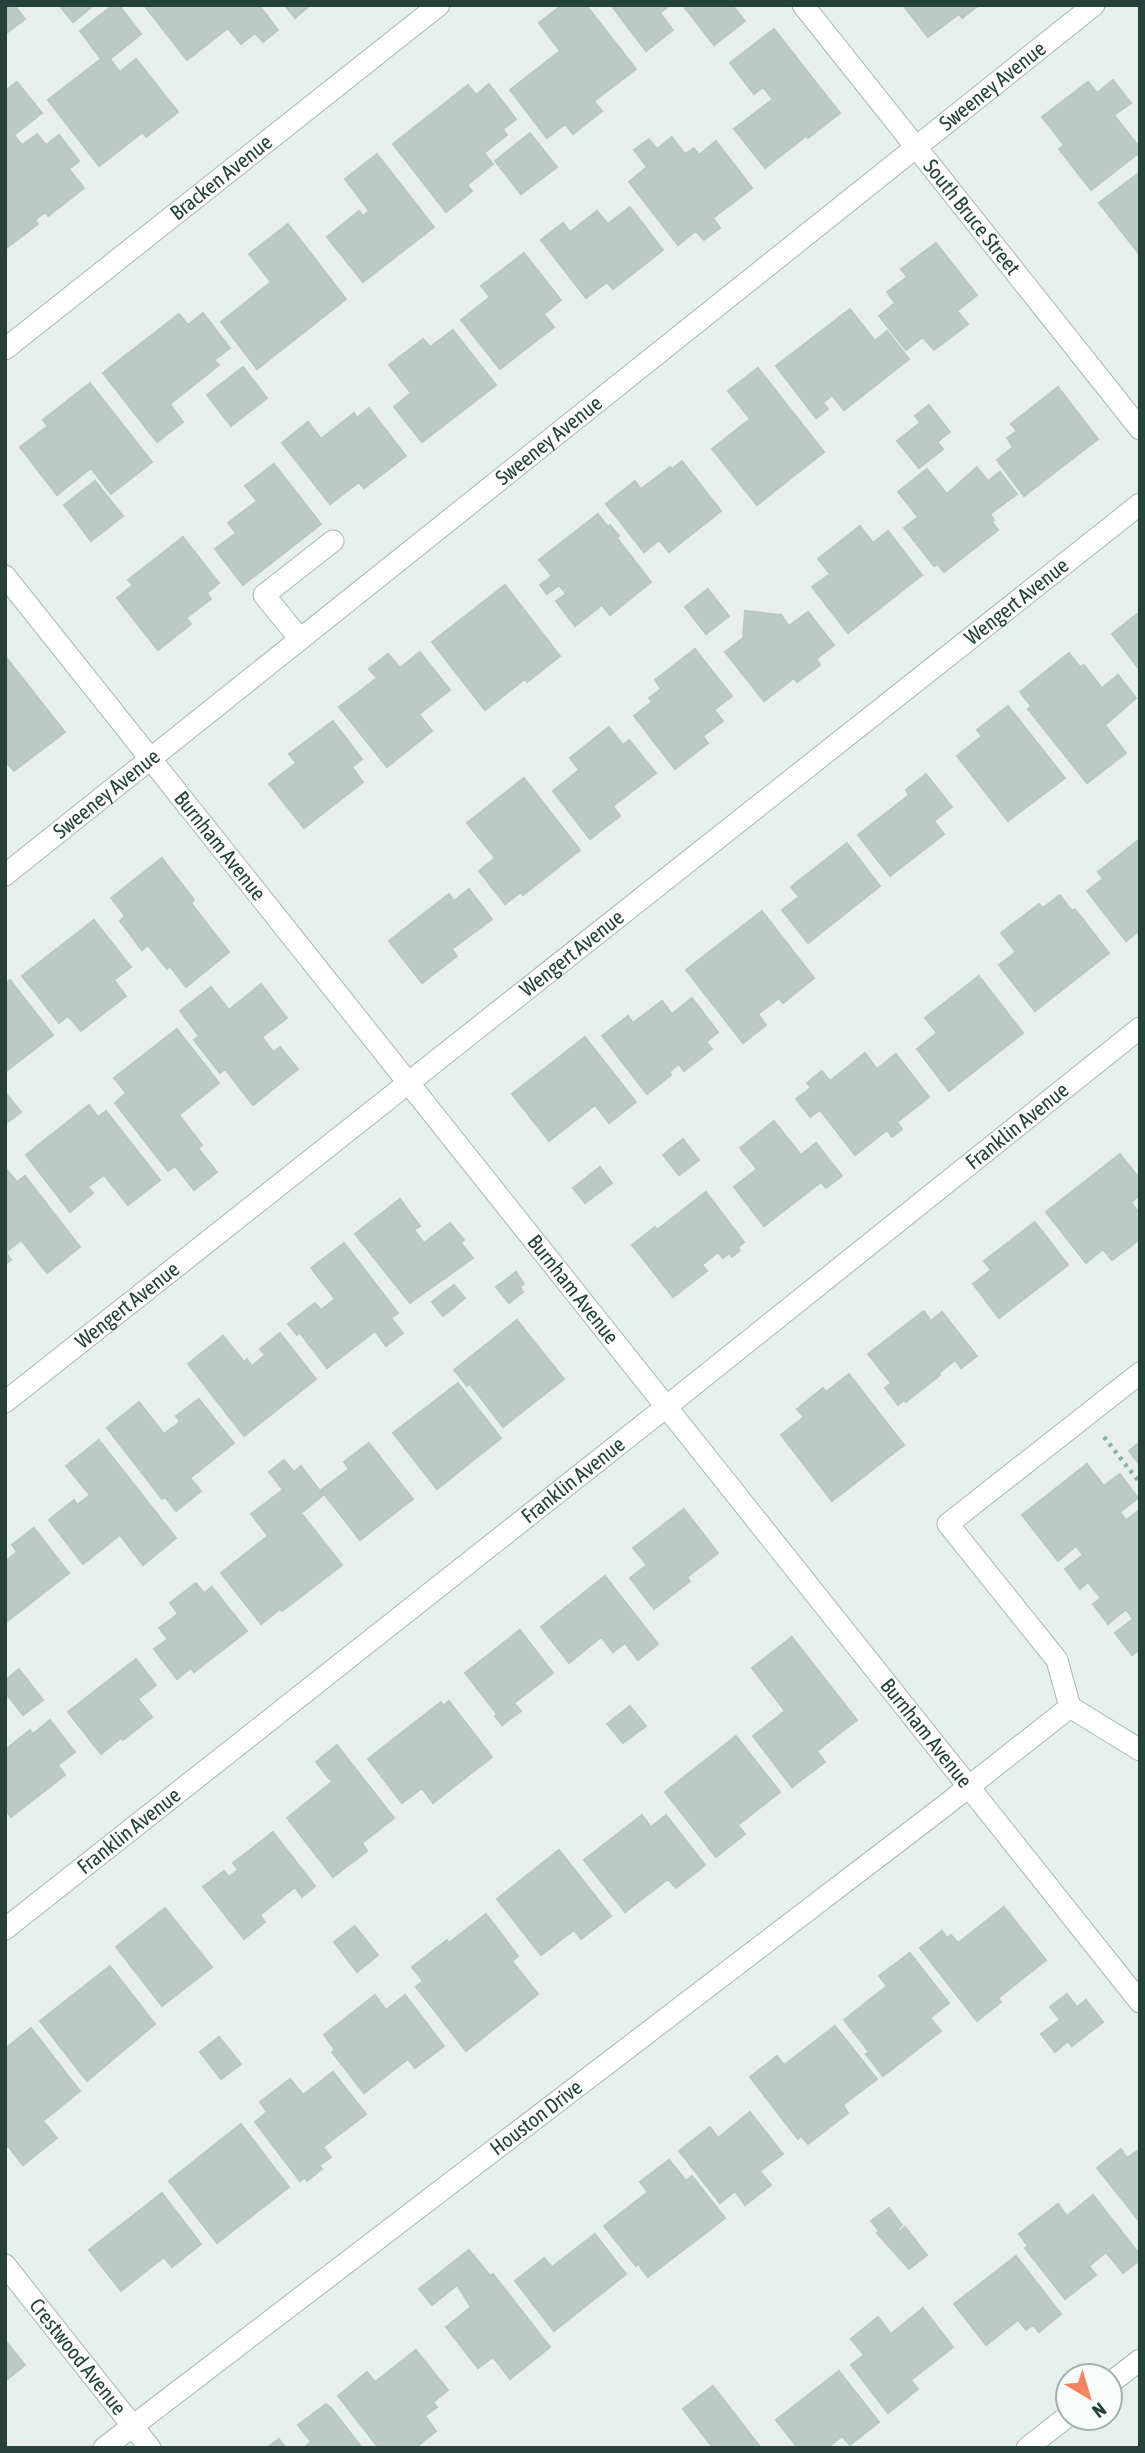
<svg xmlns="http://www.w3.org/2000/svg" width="1145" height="2453" font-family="'Asap Condensed',sans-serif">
<rect width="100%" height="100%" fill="#e6efeb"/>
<path fill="#bbcac4" stroke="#b8c9c2" stroke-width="2" d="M5,5H14L25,19L5,34Z
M59,5H94L73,22Z
M113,5H119L141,34L110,59L120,72L136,59L178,112L146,137L143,132L99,166L48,100L101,59L80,31Z
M144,5H259L278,30L263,42L255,33L241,44L228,28L187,60Z
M285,5H310L295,18Z
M562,5H586L636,69L594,101L602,111L573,134L565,124L547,138L510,90L560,51L539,23Z
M611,5H670L660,13L673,30L646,51Z
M689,5H732L745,21L714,45L685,8Z
M903,5H979L962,18L959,14L928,37Z
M774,29L840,113L808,138L806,136L765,168L734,129L773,99L763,87L754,94L730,63Z
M1113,80L1131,103L1114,115L1140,148V152L1091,190L1059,149L1064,145L1042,117L1088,82L1097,93Z
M17,82L42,113L14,135L22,145L37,134L46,145L59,135L79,161L69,169L84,188L48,216L45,212L35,220L38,224L5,249V91Z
M489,84L516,119L503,129L507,135L484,153L493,164L467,185L472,191L446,212L393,144L468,85L476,95Z
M530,133L557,167L521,194L495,161Z
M672,137L685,154L694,148L699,155L716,141L752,188L713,218L720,228L704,240L696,231L678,245L629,182L647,167L634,150L649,139L657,149Z
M377,154L434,227L363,282L327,237L359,211L363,216L369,211L345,179Z
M1140,172V255L1099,203Z
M630,207L663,250L613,289L607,282L586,298L541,240L563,223L570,232L597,211L608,224Z
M288,224L346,299L257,369L221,322L271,282L249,254Z
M936,243L977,295L957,311L968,324L934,350L923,337L906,350L879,316L895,303L887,292L907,277L901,269Z
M524,253L561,300L544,314L554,327L500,369L461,320L490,297L481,286Z
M850,309L875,341L887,331L909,359L844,410L832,395L823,403L828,409L816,418L776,366Z
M203,313L230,348L214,360L219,365L170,404L183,422L157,442L103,373L179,314L188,325Z
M453,330L496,385L422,442L394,407L411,393L389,365L423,339L430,347Z
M243,367L267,398L231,426L207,395Z
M758,368L824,452L757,505L712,449L750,419L728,391Z
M90,383L152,462L111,494L91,468L57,495L20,447L48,426L43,420Z
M1058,387L1098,439L1024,496L997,460L1013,447L1007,438L1017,431L1011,424Z
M929,405L950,432L937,442L943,449L919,468L897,441L920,423L915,416Z
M369,408L406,456L364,488L359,482L330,504L282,443L308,422L321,439L354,413L357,418Z
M682,461L721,511L669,552L659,540L644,552L606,504L635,481L641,489L670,467L672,469Z
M274,464L321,524L243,585L215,549L236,533L228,523L257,501L245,486Z
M977,467L988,481L1000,472L1017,494L990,514L994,520L992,522L998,530L944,572L938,564L934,566L904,528L918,517L898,492L927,469L947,494Z
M95,481L123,516L91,541L64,505Z
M598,514L608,527L610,525L619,536L617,538L651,582L610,615L602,605L575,626L556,601L566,594L559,585L547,594L540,585L552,576L539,560Z
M860,526L873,543L888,531L922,575L848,633L812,587L830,574L818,559Z
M183,537L219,583L207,593L211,599L186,618L191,624L158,650L117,598L133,585L128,580Z
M505,585L560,656L527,682L525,679L485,710L432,642Z
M708,589L729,616L706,634L685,607Z
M745,611L781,615L789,626L808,612L834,645L816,659L820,665L797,682L794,678L764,701L725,652L743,638Z
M1137,614L1140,618V670L1112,634Z
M695,649L732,696L714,710L723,721L703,736L708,743L675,769L634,716L652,702L649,698L661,689L655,680Z
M420,652L450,690L419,714L432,731L387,767L339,707L377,678L369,669L388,654L400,668Z
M1069,653L1080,667L1084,665L1102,688L1118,675L1136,698L1105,725L1126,753L1087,783L1028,709L1031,706L1020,692Z
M5,656L65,732L14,771L5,761Z
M1008,706L1065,778L1008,821L957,756L982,736L977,730Z
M333,721L362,759L352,767L363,782L304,828L269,784L296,763L289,754Z
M609,727L623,745L629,740L656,773L613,806L620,816L590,839L553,791L579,770L570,758Z
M926,774L952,807L934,821L944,834L890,876L858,835L909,795L906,790Z
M524,778L580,850L523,895L521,892L505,904L479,871L495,858L467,823Z
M1137,841L1140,844V930L1126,941L1087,891L1103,879L1098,872Z
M847,843L880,886L808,943L782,910L799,897L791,887Z
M162,858L194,900L191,903L229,952L186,987L170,966L167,969L148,945L142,950L120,921L125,916L111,898Z
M469,889L492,919L452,949L457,956L422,983L389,941L449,894L454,901Z
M1060,895L1072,911L1075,909L1109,953L1035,1011L999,965L1016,952L1001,933L1039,904L1043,908Z
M762,911L814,978L783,1003L779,998L758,1014L766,1025L743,1043L686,970Z
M94,920L131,967L114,980L126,996L81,1031L68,1016L59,1023L22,976Z
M979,976L1023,1033L949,1091L917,1049L937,1033L925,1018Z
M10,980L53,1035L5,1072V984Z
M261,984L287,1018L262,1037L273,1052L280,1047L298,1069L253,1105L225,1069L220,1073L194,1040L199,1036L180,1011L211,987L229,1010Z
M692,998L718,1032L706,1042L712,1049L684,1071L679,1064L669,1072L671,1075L647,1094L602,1036L628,1016L633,1023L662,1001L672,1014Z
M177,1029L219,1083L179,1115L202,1145L198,1148L217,1172L194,1190L175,1166L168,1171L115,1103L126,1093L114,1078Z
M585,1037L636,1102L609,1123L595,1105L549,1141L512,1094Z
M865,1053L877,1069L896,1054L929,1097L897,1122L902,1129L892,1137L887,1130L855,1155L820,1110L810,1117L796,1099L811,1088L807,1083L822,1071L830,1081Z
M5,1092L21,1112L5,1124Z
M89,1105L98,1117L106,1111L160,1180L128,1205L104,1175L88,1187L93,1193L70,1212L26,1155Z
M774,1121L801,1155L816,1143L842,1176L826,1188L821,1182L764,1226L734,1187L757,1169L740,1148Z
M683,1139L699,1160L679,1175L663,1155Z
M1120,1154L1140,1179V1195L1131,1202L1138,1212L1135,1214L1140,1219V1239L1112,1260L1103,1249L1086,1263L1046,1212Z
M600,1167L612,1183L585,1203L573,1188Z
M5,1168L17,1182L25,1176L80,1247L47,1273L21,1240L6,1252L11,1260L5,1264Z
M706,1192L744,1242L738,1247L740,1250L732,1257L729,1253L723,1258L718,1252L702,1265L707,1271L673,1297L632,1245L655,1227L657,1230Z
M400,1199L420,1226L414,1230L424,1243L450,1223L464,1240L461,1243L473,1258L410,1303L355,1234Z
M1035,1222L1068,1265L999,1318L973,1284L991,1270L984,1261Z
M344,1243L398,1313L391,1318L403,1333L386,1346L375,1331L327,1368L300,1333L297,1335L288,1324L315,1303L321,1310L335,1299L311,1268Z
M516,1272L524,1284L520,1287L523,1292L509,1303L496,1287Z
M454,1285L465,1298L443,1316L432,1302Z
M924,1311L931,1321L942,1312L977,1356L961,1368L955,1360L939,1373L940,1375L906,1402L904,1400L898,1405L885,1388L891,1383L868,1354Z
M517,1320L564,1379L503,1427L470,1384L467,1386L454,1370Z
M280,1333L316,1379L244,1436L188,1364L223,1336L244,1362L247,1359L252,1366L265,1355L260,1349Z
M849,1374L904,1445L832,1501L781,1435L804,1417L797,1409L823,1388L826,1392Z
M458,1383L501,1438L437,1489L393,1433Z
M199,1399L234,1443L190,1478L201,1491L176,1511L165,1497L162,1499L107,1428L139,1402L164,1434L180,1422L176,1416Z
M99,1440L176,1538L143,1565L120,1535L83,1564L49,1520L74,1500L77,1505L90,1495L66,1466Z
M1140,1442V1465L1129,1451Z
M369,1443L413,1499L360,1540L321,1490L349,1469L344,1462Z
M284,1460L294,1472L301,1466L323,1495L301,1513L269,1472Z
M1087,1464L1104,1486L1120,1474L1138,1498L1120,1512L1126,1520L1140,1510V1649L1132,1655L1115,1633L1133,1619L1126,1609L1108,1624L1093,1604L1101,1598L1088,1582L1080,1589L1065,1569L1083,1555L1076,1546L1058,1561L1022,1515Z
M283,1490L342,1565L282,1611L280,1609L261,1624L221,1573L268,1536L251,1514Z
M684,1509L718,1553L687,1577L690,1581L654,1609L630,1578L647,1565L633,1548Z
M34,1528L69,1573L5,1623V1562L17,1552L12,1545Z
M605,1576L658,1644L638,1660L625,1643L613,1652L601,1637L569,1663L541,1627Z
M196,1583L204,1593L212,1587L247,1631L194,1672L191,1668L177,1679L154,1649L168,1639L159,1628L178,1614L170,1603Z
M520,1630L553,1673L514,1703L521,1711L502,1725L495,1716L497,1714L465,1673Z
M792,1637L857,1720L817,1751L825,1762L792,1787L753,1736L785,1711L752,1668Z
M136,1659L156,1685L138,1699L152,1717L123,1740L121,1738L101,1754L68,1712Z
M19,1669L43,1700L23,1715L5,1692V1681Z
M449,1701L492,1757L433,1803L422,1788L402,1803L368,1759L441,1702L443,1706Z
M630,1706L646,1726L623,1743L607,1724Z
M50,1720L75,1752L58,1765L65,1775L11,1817L5,1809V1750L30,1730L33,1734Z
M736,1736L780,1792L738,1825L745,1834L716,1857L665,1792Z
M337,1745L394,1818L362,1843L367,1851L333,1877L287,1818L332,1782L316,1762Z
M642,1815L651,1827L666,1815L705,1865L676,1888L668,1879L625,1912L584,1860Z
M273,1832L315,1886L302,1897L295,1887L260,1915L265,1922L244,1939L203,1887L224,1871L229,1877L238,1870L233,1863Z
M559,1850L611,1916L581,1939L574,1930L541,1955L497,1899Z
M1004,1907L1046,1960L998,1998L1001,2002L977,2021L920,1948L942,1931L947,1938L951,1935L958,1943Z
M165,1908L212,1967L162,2006L116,1947Z
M486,1914L518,1956L512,1961L538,1994L466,2051L416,1987L423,1981L412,1967L447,1940L449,1943Z
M355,1926L378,1955L357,1972L334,1942Z
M910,1953L949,2003L930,2018L941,2031L883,2076L866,2054L869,2052L844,2020L887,1986L879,1976Z
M110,1966L155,2024L87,2081L40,2021Z
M1067,1994L1077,2007L1086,2000L1103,2022L1072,2046L1068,2041L1055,2052L1041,2034L1060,2020L1050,2007Z
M375,1995L386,2010L405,1995L444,2046L415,2068L408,2059L364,2093L332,2052L335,2050L324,2035Z
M835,2026L877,2079L843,2105L848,2113L808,2144L801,2136L798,2139L750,2077L777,2056L784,2065Z
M31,2028L80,2091L43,2121L57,2138L23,2165L8,2146L5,2149V2049Z
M219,2037L241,2064L221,2079L200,2052Z
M333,2072L366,2114L323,2147L331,2157L319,2166L322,2169L307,2181L305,2177L300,2181L255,2122L267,2112L260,2102L290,2079L303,2095Z
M750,2112L783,2154L760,2171L771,2185L745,2205L735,2191L720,2203L679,2151L710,2127L718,2138Z
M241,2124L289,2187L217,2243L169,2181Z
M1121,2149L1127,2158L1140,2149V2222L1097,2168Z
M669,2160L686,2181L692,2176L725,2218L648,2277L638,2264L636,2266L604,2226L648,2192L640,2182Z
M162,2193L201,2244L172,2267L164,2257L121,2291L89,2250Z
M1093,2195L1140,2255V2260L1123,2273L1106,2252L1089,2266L1096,2275L1065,2299L1025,2248L1028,2246L1019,2234L1058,2204L1067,2216Z
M889,2208L902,2225L897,2230L899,2232L905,2227L927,2255L909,2269L877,2233L879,2231L871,2221Z
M595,2234L626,2274L554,2331L515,2281L544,2258L552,2267Z
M469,2250L490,2276L493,2274L550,2347L510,2379L493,2357L478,2368L446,2327L471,2307L457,2285L432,2305L419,2289Z
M1016,2256L1061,2314L1039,2332L1033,2325L1026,2330L1018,2320L986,2345L954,2304Z
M923,2308L953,2347L911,2380L918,2389L888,2413L851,2365L864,2355L851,2339L878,2317L891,2334Z
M5,2340L25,2365L5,2381Z
M416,2350L448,2390L433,2402L437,2407L425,2416L436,2431L415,2448H382L380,2445L378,2447L338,2396L367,2372L375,2382Z
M839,2371L879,2422L850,2445L842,2436L827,2448H798L776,2420Z
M713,2386L761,2448H713L683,2409Z
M326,2404L332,2409L362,2448H304L311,2442L298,2425Z
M279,2439L286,2448H267Z"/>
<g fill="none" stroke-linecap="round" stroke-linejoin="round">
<defs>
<g id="minor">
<path id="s1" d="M803,5L1140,429"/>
<path id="s2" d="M5,349L439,5"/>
<path id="s3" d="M5,576L1140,2002"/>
<path d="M300,639L264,595L333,541"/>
<path id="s4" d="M5,875L1094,5"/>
<path d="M1140,1373L948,1524L1057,1660L1070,1707L1140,1750"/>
<path id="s5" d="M5,1402L1140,504"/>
<path id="s6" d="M5,1929L666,1407L1140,1028"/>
<path id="s7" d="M5,2265L150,2448"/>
<path d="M1110,2383L1140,2360"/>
<path id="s8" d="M104,2448L943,1807L1070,1707"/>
<path d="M1027,2448L1068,2416"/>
</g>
</defs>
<use href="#minor" stroke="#a8b8b2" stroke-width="23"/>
<path stroke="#86b3a5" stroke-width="4.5" stroke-dasharray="3.5 5" stroke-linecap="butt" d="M1104,1437L1140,1483"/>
<use href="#minor" stroke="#fff" stroke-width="21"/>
</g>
<g text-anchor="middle" stroke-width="5" stroke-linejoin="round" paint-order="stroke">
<g font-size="21" fill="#24423a" stroke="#f7fbf9">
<text dy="7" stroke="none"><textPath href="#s4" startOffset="1264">Sweeney Avenue</textPath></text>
<text dy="7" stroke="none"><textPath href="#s2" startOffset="276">Bracken Avenue</textPath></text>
<text dy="7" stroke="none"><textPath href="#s1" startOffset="271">South Bruce Street</textPath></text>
<text dy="7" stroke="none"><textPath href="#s4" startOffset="696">Sweeney Avenue</textPath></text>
<text dy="7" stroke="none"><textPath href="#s5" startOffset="1290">Wengert Avenue</textPath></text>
<text dy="7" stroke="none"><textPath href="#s4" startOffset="130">Sweeney Avenue</textPath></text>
<text dy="7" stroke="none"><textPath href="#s3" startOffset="345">Burnham Avenue</textPath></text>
<text dy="7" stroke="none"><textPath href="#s5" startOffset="723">Wengert Avenue</textPath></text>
<text dy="7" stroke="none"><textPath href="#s6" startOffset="1292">Franklin Avenue</textPath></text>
<text dy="7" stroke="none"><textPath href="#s3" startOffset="912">Burnham Avenue</textPath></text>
<text dy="7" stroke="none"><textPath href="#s5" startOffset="156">Wengert Avenue</textPath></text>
<text dy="7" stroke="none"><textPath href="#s6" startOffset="724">Franklin Avenue</textPath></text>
<text dy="7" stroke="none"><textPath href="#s3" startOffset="1479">Burnham Avenue</textPath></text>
<text dy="7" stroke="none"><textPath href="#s6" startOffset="158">Franklin Avenue</textPath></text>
<text dy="7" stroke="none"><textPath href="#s8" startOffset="544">Houston Drive</textPath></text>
<text dy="7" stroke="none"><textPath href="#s7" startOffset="117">Crestwood Avenue</textPath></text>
</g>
</g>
<rect width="1145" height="2453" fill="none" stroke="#24423a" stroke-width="14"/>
<g transform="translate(1089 2397) rotate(142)"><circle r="33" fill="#f7fbf9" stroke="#a3b1ad" stroke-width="2"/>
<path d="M0-5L12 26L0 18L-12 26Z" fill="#f4845f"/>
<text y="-10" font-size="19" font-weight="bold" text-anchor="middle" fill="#24423a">N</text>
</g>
</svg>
